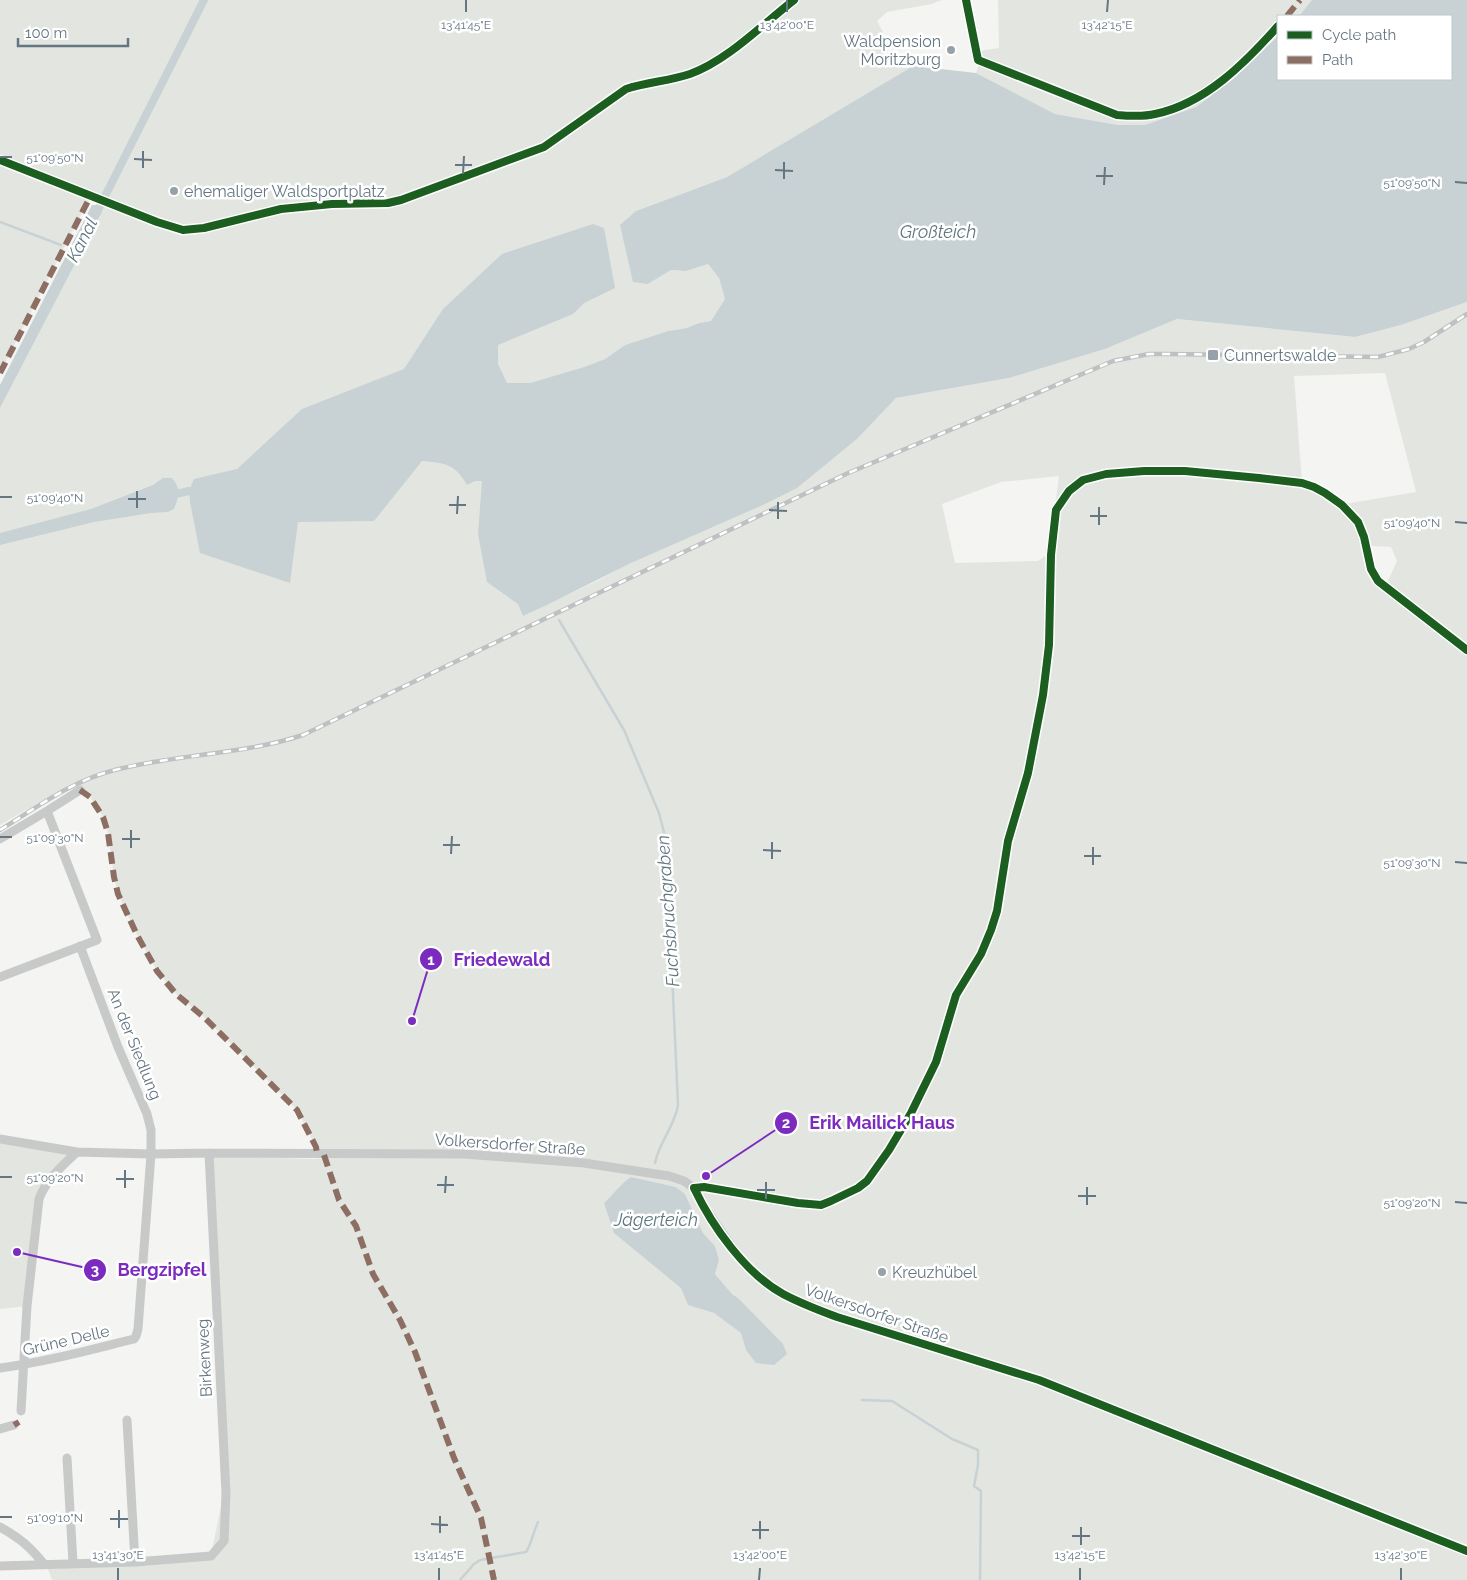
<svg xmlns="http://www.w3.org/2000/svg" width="1467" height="1580" font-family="Raleway,sans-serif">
<rect width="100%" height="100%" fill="#f4f4f2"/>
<path fill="#e3e6e0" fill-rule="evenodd" d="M0,0H790L765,25L796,0H942L932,4L887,12L877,21L883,32L885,42L883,46L886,64L913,60V66L727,177L636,211L648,284L671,270L686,271L708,264L719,278L725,299L711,321L699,323L687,328L668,331L625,345L605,359L584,367L530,383H507L189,491L190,501L439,443L492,456L523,616L599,580L858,438L896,398L1009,378L1105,349L1177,319L1355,337L1401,325L1467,302V1580H52L48,1569L210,1559L227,1479L210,1156L314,1159L325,1158L324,1155L317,1154L316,1147L297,1110L205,1018L176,994L157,971L137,935L118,894L114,877L108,833L103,817L90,797L79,789L81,788L77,781L0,825V408L102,212L100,205L106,204L90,197L0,373ZM1385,373L1416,492L1345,504L1362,521L1371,547L1373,546L1391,547L1397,561L1388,581L1383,583L1364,548L1357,524L1326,497L1305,488L1302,483L1294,376ZM1059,476L1049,553L1038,561L955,563L942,504L1001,482ZM631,1177L676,1187L685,1194L703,1233L715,1246L719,1260L715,1274L732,1294L738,1298L746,1350L742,1333L714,1313L689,1305L681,1288L604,1203C613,1195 620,1184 631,1177Z
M998,0H1312L1299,16H1278V36L1232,80L1196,107L1145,125H1118L1055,114L976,73L978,67L982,64L991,67L993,64C985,61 980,60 979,51L999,48Z
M0,1139L77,1152L42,1190L27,1306L0,1309Z"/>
<path fill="#c8d1d3" d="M1312,0H1467V302L1401,325L1355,337L1177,319L1105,349L1009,378L896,398L858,438L797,488L765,504L631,563L549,604L523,616L518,604L487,582L478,534L482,481H475L467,485C455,464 446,463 422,461L374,521L298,522L290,583L200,553L190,502L189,491L194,479L237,469L302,409L404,369L443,309L502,254L593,224L604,228L615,288L584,303L573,314L498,345V364L507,383H530L584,367L605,359L625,345L668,331L687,328L699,323L711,321L725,299L719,278L708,264L686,271L671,270L648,284L633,282L620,225L636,211L727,177L913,66L976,73L1055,114L1118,125H1145L1196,107L1232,80L1278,36V79H1451V16H1299Z
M92,205H100L102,212L0,408V385Z
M163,478H172C181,488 179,497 174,509L168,512L151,513L94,522L0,545V533L91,509L153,485Z
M631,1177L676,1187L685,1194L703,1233L715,1246L719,1260L715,1274L732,1294L738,1298L783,1344L787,1354L774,1365L756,1363L746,1350L741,1333L714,1313L688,1305L681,1288L614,1233L604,1203C613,1195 620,1184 631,1177Z"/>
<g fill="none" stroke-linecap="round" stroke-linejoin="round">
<path stroke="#c8d1d3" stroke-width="2.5" d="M0,222L61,245
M559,620L624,730L659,813L666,840L678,1105C675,1126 659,1142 655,1163
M862,1400L892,1401L952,1439L978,1450V1465L974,1486L981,1491L980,1580
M460,1580L474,1564L480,1560L526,1552C532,1543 533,1532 538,1522"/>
<path stroke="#c8d1d3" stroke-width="8" d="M97,212L204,0
M171,495L189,491"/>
<path stroke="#c8caca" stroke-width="9" d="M1051,564L1056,510L1069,491L1083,480L1106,474L1144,471H1185L1259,478L1302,483L1314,487L1325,493L1342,505L1358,522L1364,537L1371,569L1378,581L1467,650
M0,839L47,811L80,790
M0,977L97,940L47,811
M0,1139L77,1152L151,1154L209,1153L464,1154L584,1163L669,1176L684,1181L694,1188L699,1199L733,1248L746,1266L763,1280L782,1293L810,1307L837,1317L1039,1380L1467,1551
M0,1368C45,1362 89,1350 134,1339L136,1336L138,1329L151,1154V1130L147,1114L118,1047L80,946
M21,1411L27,1306L39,1199C46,1180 63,1165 77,1152
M127,1420L135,1562
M0,1429L14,1425
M67,1458L73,1563
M0,1527C20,1538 30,1547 44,1564
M0,1566L135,1562L211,1556L224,1541L226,1493L209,1153"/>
<defs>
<path id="rail" d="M0,830C36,808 73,780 115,770C177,754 242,755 303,735L846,474L1113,361L1149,354H1168L1378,357L1409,349L1424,342L1467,314"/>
</defs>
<use href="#rail" stroke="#bec0c1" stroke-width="4.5"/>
<use href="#rail" stroke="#fff" stroke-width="2.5" stroke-dasharray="8" stroke-linecap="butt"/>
<path stroke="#8d6e63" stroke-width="6" stroke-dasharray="12 6" stroke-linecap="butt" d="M1287,16L1300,0
M0,373L90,197
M80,790L90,797L103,817L108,833L114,877L118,894L137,935L157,971L176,994L205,1018L297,1110L316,1147L317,1154
M324,1155L339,1200L356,1226L373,1274L400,1320L415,1352L454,1458L481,1518L494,1580
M14,1425L19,1422"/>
<defs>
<path id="cycleway" d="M966,0L978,60L1117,115C1129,116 1143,117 1155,114C1205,104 1246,62 1278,26
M0,160L157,222L183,230L204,228L281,209L332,204L388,203L401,200L544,147L626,89C647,82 669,81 690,74C727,61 763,24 794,0
M1467,650L1378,581L1371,569L1364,537L1358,522L1342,505L1325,493L1314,487L1302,483L1259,478L1185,471H1144L1106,474L1083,480L1069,491L1056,510L1051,555L1049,645L1043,695L1028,773L1008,841L997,911L991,930L981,954L956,995L936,1062L911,1113L889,1150L867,1181L858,1188L831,1201L821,1205L798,1203L704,1187L694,1188C712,1226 745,1273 783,1294C800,1303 818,1310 837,1317L1039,1380L1467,1551"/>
</defs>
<use href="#cycleway" stroke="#fff" stroke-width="11"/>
<use href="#cycleway" stroke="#1b5e20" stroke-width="8"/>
</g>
<path fill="none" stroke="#647682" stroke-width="2" d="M466,12V0M787,12V0M1107,12L1108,0M0,157H12M134,159L152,160M455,165H472M143,168V151M775,170L793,171M463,174L464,156M1096,176H1113M784,179V162M1455,182L1467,183M1104,185L1105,167M0,497H12M128,499H146M449,505H466M137,508V491M769,510L787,511M457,514L458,496M1090,516H1107M778,519V502M1455,522L1467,523M1099,525V507M0,837H12M122,839H140M443,845H460M131,848V830M763,850L781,851M451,854L452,836M1084,856H1101M772,859V842M1455,862L1467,863M1093,865V847M0,1177H12M116,1179H134M437,1185H454M125,1188V1170M757,1190H775M445,1193L446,1176M1078,1196H1096M766,1199V1182M1455,1202L1467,1203M1087,1205V1187M0,1517H12M110,1519H128M431,1524L448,1525M119,1528V1510M752,1530H769M440,1533V1516M1072,1536H1090M760,1539V1521M1081,1545V1527M118,1580V1568M439,1580V1568M759,1580L760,1568M1080,1580V1568M1401,1580V1568"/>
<g fill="#96a2a9" stroke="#fff" stroke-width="2">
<circle cx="951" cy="50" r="5"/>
<circle cx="174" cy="191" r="5"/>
<rect x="1207" y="349" width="12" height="12" rx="2.5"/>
<circle cx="882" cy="1272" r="5"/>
</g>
<g text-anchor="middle" stroke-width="5" stroke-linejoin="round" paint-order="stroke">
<g font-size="16" fill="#647682" stroke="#fff" text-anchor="start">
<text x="941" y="47" text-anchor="end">Waldpension<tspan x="941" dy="18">Moritzburg</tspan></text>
<text x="184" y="197">ehemaliger Waldsportplatz</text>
<text x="1224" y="361">Cunnertswalde</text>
<text x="892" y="1278">Kreuzhübel</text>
</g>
<g font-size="16" fill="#647682" stroke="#fff">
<text transform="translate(135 1044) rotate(68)" y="6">An der Siedlung</text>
<text transform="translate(510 1144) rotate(4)" y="6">Volkersdorfer Straße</text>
<text transform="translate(877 1313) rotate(19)" y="6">Volkersdorfer Straße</text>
<text transform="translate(66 1340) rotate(-13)" y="6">Grüne Delle</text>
<text transform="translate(204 1358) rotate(-93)" y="6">Birkenweg</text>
</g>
<g font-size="18" font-style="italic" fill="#60787f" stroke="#fff">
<text x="938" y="238">Großteich</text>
<text transform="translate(82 240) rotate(-63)" y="6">Kanal</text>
<text transform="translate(668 911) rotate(-94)" y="6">Fuchsbruchgraben</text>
<text x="656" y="1226">Jägerteich</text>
</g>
</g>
<g font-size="12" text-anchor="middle" fill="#647682" stroke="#fff" stroke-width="5" stroke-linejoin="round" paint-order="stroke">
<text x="466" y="29">13°41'45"E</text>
<text x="787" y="29">13°42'00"E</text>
<text x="1107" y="29">13°42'15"E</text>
<text x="55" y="162">51°09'50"N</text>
<text x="1412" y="187">51°09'50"N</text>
<text x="55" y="502">51°09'40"N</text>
<text x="1412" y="527">51°09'40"N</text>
<text x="55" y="842">51°09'30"N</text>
<text x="1412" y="867">51°09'30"N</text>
<text x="55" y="1182">51°09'20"N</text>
<text x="1412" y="1207">51°09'20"N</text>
<text x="55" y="1522">51°09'10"N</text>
<text x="118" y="1559">13°41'30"E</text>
<text x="439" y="1559">13°41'45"E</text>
<text x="760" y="1559">13°42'00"E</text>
<text x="1080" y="1559">13°42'15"E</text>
<text x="1401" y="1559">13°42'30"E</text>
</g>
<path fill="none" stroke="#7b2cbf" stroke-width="2" d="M412 1021L431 959M706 1176L786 1123M17 1252L95 1270"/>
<g fill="#7b2cbf" stroke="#fff" stroke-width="2">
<circle cx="412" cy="1021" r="5"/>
<circle cx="706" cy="1176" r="5"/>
<circle cx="17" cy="1252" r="5"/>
<circle cx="431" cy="959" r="12"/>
<circle cx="786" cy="1123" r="12"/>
<circle cx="95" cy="1270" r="12"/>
</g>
<g font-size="15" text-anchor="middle" font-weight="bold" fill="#fff">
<text x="431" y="965">1</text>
<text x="786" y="1128">2</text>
<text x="95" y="1275">3</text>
</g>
<g font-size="18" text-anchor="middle" font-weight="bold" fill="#7b2cbf" stroke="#fff" stroke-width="5" stroke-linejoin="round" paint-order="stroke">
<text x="502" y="966">Friedewald</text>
<text x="882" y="1129">Erik Mailick Haus</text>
<text x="162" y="1276">Bergzipfel</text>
</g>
<rect x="1277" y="15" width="175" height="65" fill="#ffffff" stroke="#c1c8cd"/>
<rect x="1287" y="31" width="25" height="8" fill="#1b5e20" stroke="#c1c8cd"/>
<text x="1322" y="40" font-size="15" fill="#647682">Cycle path</text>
<rect x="1287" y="56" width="25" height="8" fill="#8d6e63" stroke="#c1c8cd"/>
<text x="1322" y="65" font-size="15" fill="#647682">Path</text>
<path d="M18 38v8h110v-8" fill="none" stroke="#647682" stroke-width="2.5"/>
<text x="25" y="38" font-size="15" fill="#647682" stroke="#ffffff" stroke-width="4" paint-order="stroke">100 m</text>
</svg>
